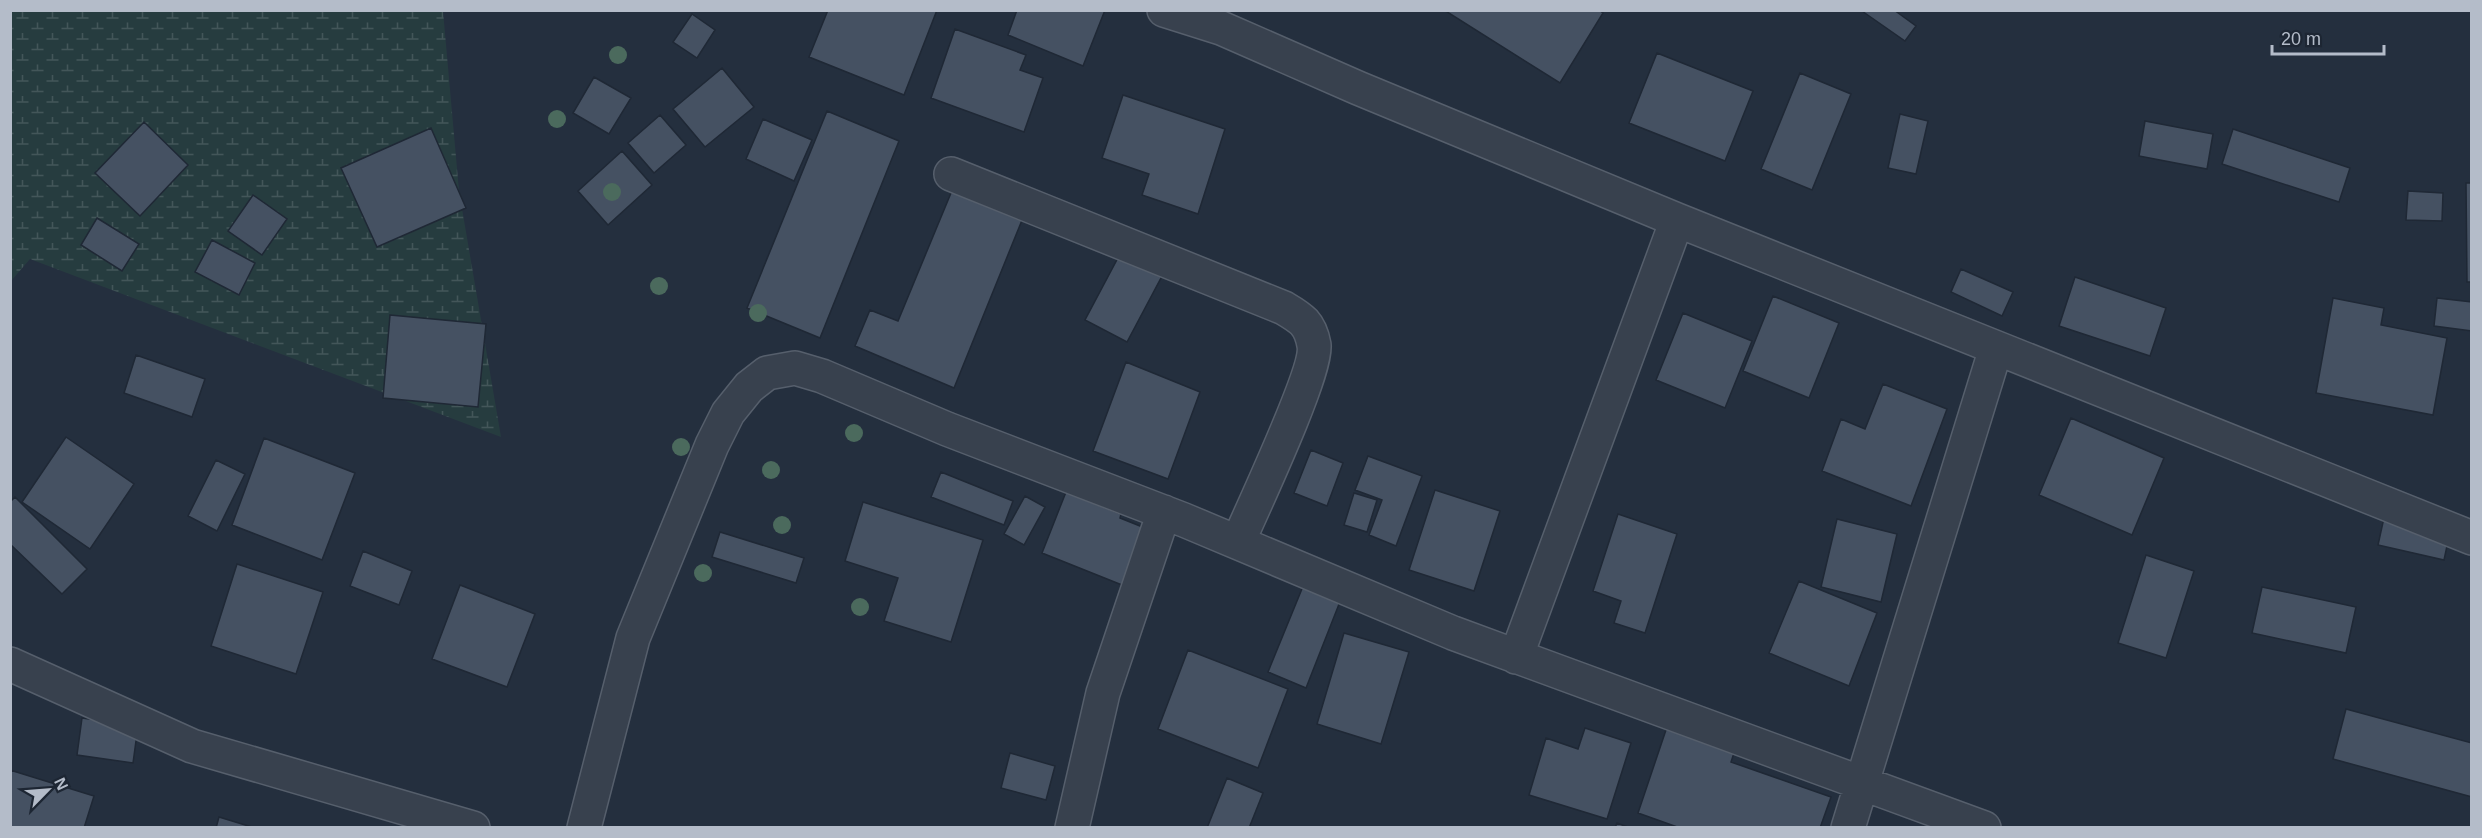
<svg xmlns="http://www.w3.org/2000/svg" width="2482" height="838" font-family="Arial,sans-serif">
<defs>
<pattern id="wetland-marsh" width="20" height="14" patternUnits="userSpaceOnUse" patternTransform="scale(1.5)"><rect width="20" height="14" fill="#263c3f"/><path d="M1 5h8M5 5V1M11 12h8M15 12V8" fill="none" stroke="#435659"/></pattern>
</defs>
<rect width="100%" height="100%" fill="#242f3e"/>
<path fill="url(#wetland-marsh)" d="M11,11H443L459,191L501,437L30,259L11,281Z"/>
<path fill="#455162" stroke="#1f2835" stroke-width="1.5" d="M828,10H937L904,95L809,57Z
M1017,10H1105L1083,66L1008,35Z
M1444,10H1599L1603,13L1560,83Z
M1894,10L1916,26L1905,41L1862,11Z
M692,14L715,30L697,58L673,42Z
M955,29L1026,55L1020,70L1043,78L1024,132L931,98Z
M1657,53L1753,91L1725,161L1629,123Z
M722,68L754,107L705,147L673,109Z
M1800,73L1851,94L1812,190L1761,169Z
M594,77L631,98L609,134L573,113Z
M1123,95L1225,129L1198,214L1142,195L1149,174L1102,158Z
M827,111L899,141L820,338L747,308Z
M1900,114L1928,121L1916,174L1888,168Z
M660,115L686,145L654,173L628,143Z
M763,119L812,140L794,181L746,159Z
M2145,121L2213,134L2207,169L2139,156Z
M144,122L188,165L140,216L95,173Z
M431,128L466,208L377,247L341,168Z
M2233,129L2350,168L2339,202L2222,164Z
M622,151L652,185L608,225L578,191Z
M963,164L1033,193L954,388L855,346L870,310L898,321Z
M2466,183H2472V282H2467Z
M2408,191L2443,193L2442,221L2406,220Z
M253,195L287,219L262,255L228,231Z
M97,218L139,244L122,271L81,245Z
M212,240L255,263L239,295L195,272Z
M1120,254L1162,276L1127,342L1085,320Z
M1961,269L2013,292L2002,316L1951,292Z
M2075,277L2166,308L2150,356L2059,326Z
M1773,296L1839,323L1809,398L1743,371Z
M2333,298L2384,308L2381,325L2447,338L2433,415L2316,393Z
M2437,298L2472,302V331L2434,326Z
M1683,313L1752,341L1725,408L1656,380Z
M390,315L486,324L478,407L383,398Z
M136,355L205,379L192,417L124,393Z
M1126,362L1200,392L1168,479L1093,451Z
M1883,384L1947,409L1911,506L1822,471L1841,419L1865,429Z
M2071,418L2164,458L2132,535L2039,495Z
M66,437L134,484L90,549L22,502Z
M264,438L355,473L322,560L232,525Z
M1311,450L1343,463L1327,506L1294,493Z
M1368,456L1422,476L1396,546L1369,535L1382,500L1355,490Z
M216,460L245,474L217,531L188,516Z
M941,472L1013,501L1004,525L931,497Z
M1435,490L1500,511L1474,591L1409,570Z
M1066,492L1121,514L1120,518L1145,528L1122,585L1042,553Z
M1354,493L1377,500L1367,532L1344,525Z
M1025,496L1045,507L1024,545L1004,534Z
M15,497L87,569L62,594L10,544V502Z
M863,502L983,540L951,642L884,621L898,578L845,561Z
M2387,504L2453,518L2444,560L2378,545Z
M1618,514L1677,534L1645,633L1614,623L1621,601L1593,591Z
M1837,519L1897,534L1881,602L1821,587Z
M720,532L804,558L796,583L712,557Z
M363,551L412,571L399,605L350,586Z
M2146,555L2194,571L2166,658L2118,643Z
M237,564L323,592L296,674L211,646Z
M1306,579L1343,594L1306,688L1268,672Z
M1799,581L1877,613L1849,686L1769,653Z
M460,585L535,614L507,687L432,659Z
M2262,587L2356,607L2346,653L2252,633Z
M1344,633L1409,652L1381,744L1317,724Z
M1188,650L1288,689L1258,768L1158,729Z
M2346,709L2472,743V797L2333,759Z
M82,718L138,726L133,763L77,755Z
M1669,721L1737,744L1731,762L1831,797L1820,828H1680L1638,813Z
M1585,728L1631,743L1607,819L1529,795L1546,738L1578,749Z
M1010,753L1055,766L1046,800L1001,788Z
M10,770L94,796L84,828H10Z
M1227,778L1263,793L1249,828H1207Z
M219,817L255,828H216Z
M1617,823L1630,828H1615Z"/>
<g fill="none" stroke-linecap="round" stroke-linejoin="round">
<defs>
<path id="minor" d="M1164,10L1221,28L1358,88L1677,220L2472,538
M951,174L1284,308C1301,318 1310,323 1314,345C1318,370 1252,510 1238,542
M1516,657L1677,220
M10,664L192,746L473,828
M584,828L633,638L712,445L728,413L749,387L767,373L795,368L822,376L947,429L1184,520L1453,633L1984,828
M1072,828L1103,693L1164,512
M1848,828L1996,348"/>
</defs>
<use href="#minor" stroke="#565f6c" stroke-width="36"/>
<use href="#minor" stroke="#38414e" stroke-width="33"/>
</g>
<g fill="#4b6a5d">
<circle cx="618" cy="55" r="9"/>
<circle cx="557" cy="119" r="9"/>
<circle cx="612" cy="192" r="9"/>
<circle cx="659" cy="286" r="9"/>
<circle cx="758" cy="313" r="9"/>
<circle cx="854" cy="433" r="9"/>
<circle cx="681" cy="447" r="9"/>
<circle cx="771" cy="470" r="9"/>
<circle cx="782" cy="525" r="9"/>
<circle cx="703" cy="573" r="9"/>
<circle cx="860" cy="607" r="9"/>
</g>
<rect width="2482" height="838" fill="none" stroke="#b4bcc9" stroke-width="24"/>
<g transform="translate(48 790) rotate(65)" stroke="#1d2633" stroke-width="4.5" paint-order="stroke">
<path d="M0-4.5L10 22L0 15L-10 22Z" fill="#b4bcc9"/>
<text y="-9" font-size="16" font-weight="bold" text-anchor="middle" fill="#b4bcc9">N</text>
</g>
<path d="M2272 45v9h112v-9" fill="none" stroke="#b4bcc9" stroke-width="3"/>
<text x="2281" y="45" font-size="18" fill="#b4bcc9" stroke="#1d2633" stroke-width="4.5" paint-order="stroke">20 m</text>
</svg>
